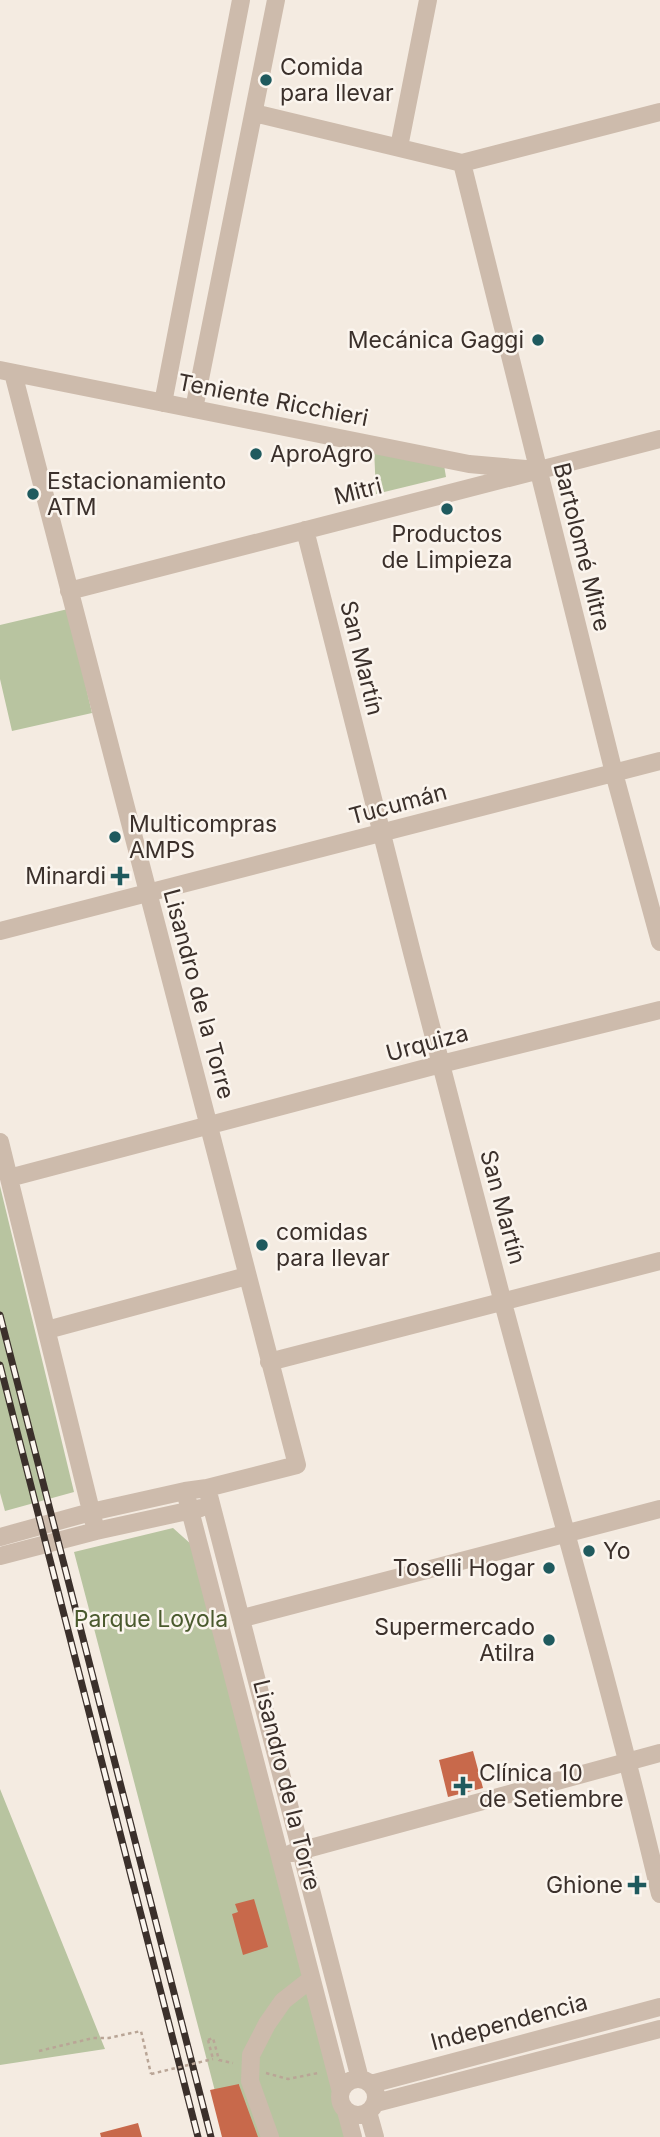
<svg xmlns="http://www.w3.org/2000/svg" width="660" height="2137" font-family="Inter,sans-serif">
<rect width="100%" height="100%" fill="#f4ebe1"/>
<path fill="#b8c4a0" d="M374,448L444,465L446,477L376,494Z
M68,609L92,713L12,731L0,679V625Z
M0,1186L74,1492L5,1511L0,1493Z
M173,1528L192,1545L345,2137H227L74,1552Z
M0,1789L105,2049L0,2065Z"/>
<path fill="#c8694b" d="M473,1751L483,1788L448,1797L439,1760Z
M254,1899L268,1947L243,1955L232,1914L238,1912L235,1904Z
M239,2084V2085L258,2137H222L210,2090Z
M138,2123L142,2137H101L100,2133Z"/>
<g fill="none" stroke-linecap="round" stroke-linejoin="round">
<path stroke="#b9a596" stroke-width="2.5" stroke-dasharray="3.5 3.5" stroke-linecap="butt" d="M208,2040L213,2038L219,2060L233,2063
M208,2040L213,2059
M39,2051L93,2038H109L141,2031L151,2074
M266,2073L288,2079L318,2073"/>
<path stroke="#cdbbac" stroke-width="18" d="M254,113L462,163L660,112
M399,147L428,0
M462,163L614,773L660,942
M0,370L469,464L526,469
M163,403L241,0
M194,409L276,0
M305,530C370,787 434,1043 502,1299C555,1497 613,1694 660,1894
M69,591L660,439
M0,931L660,761
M0,1142L96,1531
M9,1178L441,1064L660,1010
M47,1330L247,1276
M269,1362L660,1261
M207,1488L360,2079
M185,1491L341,2092
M0,1537L91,1512L185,1491L207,1488L297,1465L13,373
M0,1556L96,1531L201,1508
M243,1618L660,1509
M292,1853L660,1753
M340 2097a18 18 0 1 1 36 0a18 18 0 1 1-36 0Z
M371,2084L660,2007
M376,2103L660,2029
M346,2111L353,2137
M368,2112L375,2137
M270,2137L250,2081L251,2055L267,2024L283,2001L311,1979"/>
<defs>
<path id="rail" d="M0,1315L211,2137
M0,1365L198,2137"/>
</defs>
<use href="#rail" stroke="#3b302b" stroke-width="7"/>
<use href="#rail" stroke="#fbf5ee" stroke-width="4.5" stroke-dasharray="13" stroke-linecap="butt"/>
<path stroke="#b9a596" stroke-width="2.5" stroke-dasharray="3.5 3.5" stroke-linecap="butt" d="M151,2074L213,2059"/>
</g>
<g fill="#1f5a5e" stroke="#fbf5ee" stroke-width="2.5">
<circle cx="266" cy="80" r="7"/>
<circle cx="538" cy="340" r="7"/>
<circle cx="256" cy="454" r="7"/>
<circle cx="33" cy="494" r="7"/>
<circle cx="447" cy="509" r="7"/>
<circle cx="115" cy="837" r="7"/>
<path d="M116.5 865.5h7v7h7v7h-7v7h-7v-7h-7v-7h7z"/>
<circle cx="262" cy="1245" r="7"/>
<circle cx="589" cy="1551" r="7"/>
<circle cx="549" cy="1568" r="7"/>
<circle cx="549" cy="1640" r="7"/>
<path d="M459.5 1775.5h7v7h7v7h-7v7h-7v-7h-7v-7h7z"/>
<path d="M633.5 1874.5h7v7h7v7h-7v7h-7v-7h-7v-7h7z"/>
</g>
<g text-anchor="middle" stroke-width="5" stroke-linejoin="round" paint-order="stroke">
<g font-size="23" fill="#3b302b" stroke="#fbf5ee" text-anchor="start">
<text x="280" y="75">Comida<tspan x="280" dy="26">para llevar</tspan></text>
<text x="524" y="348" text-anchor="end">Mecánica Gaggi</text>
<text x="270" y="462">AproAgro</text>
<text x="47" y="489">Estacionamiento<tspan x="47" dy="26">ATM</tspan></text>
<text x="447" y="542" text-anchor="middle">Productos<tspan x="447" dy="26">de Limpieza</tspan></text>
<text x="129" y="832">Multicompras<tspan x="129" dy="26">AMPS</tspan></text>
<text x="106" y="884" text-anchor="end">Minardi</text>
<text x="276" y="1240">comidas<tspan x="276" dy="26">para llevar</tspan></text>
<text x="603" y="1559">Yo</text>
<text x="535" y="1576" text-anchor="end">Toselli Hogar</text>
<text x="535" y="1635" text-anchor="end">Supermercado<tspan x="535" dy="26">Atilra</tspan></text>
<text x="479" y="1781">Clínica 10<tspan x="479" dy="26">de Setiembre</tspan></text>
<text x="623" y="1893" text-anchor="end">Ghione</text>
</g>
<g font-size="23" fill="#3b302b" stroke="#fbf5ee">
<text transform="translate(273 400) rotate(11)" y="8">Teniente Ricchieri</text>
<text transform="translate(358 491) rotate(-14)" y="8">Mitri</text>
<text transform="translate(582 547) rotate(76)" y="8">Bartolomé Mitre</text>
<text transform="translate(362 658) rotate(76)" y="8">San Martín</text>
<text transform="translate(398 804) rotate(-15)" y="8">Tucumán</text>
<text transform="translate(199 994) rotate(75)" y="8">Lisandro de la Torre</text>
<text transform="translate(427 1043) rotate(-15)" y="8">Urquiza</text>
<text transform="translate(503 1207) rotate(75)" y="8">San Martín</text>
<text transform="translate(287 1785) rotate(76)" y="8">Lisandro de la Torre</text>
<text transform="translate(509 2022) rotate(-15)" y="8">Independencia</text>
</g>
<g font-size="23" fill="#4a5a2e" stroke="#fbf5ee">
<text x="151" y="1627">Parque Loyola</text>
</g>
</g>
</svg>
